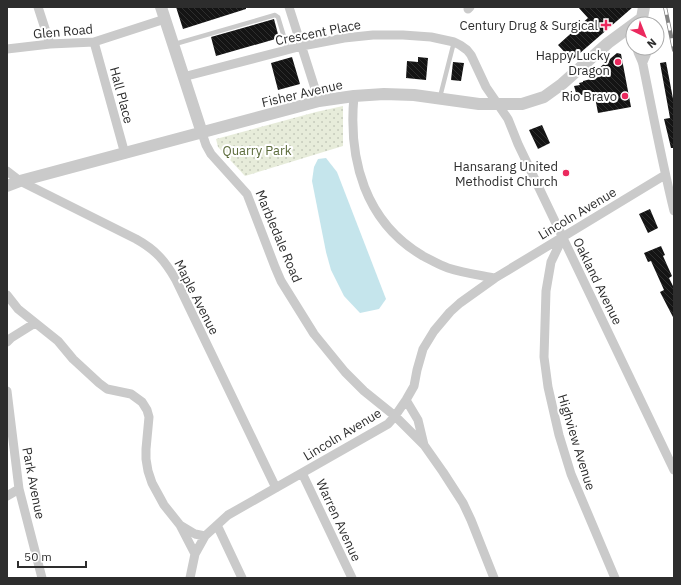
<svg xmlns="http://www.w3.org/2000/svg" width="681" height="585" font-family="'IBM Plex Sans',sans-serif">
<defs>
<pattern id="park-dots" width="8" height="8" patternUnits="userSpaceOnUse"><rect width="8" height="8" fill="#e7ecda"/><path d="M2 2h.1M6 6h.1" fill="none" stroke="#c6cbbb" stroke-width="1.8" stroke-linecap="round"/></pattern>
<pattern id="building-back-hatch" width="6" height="6" patternUnits="userSpaceOnUse"><rect width="6" height="6" fill="#141414"/><path d="M-1 5l2 2M0 0l6 6M5-1l2 2" fill="none" stroke="#2e2e2e"/></pattern>
</defs>
<rect width="100%" height="100%" fill="#fff"/>
<path fill="url(#park-dots)" d="M343,106V146L245,176L218,147L216,139L316,112Z"/>
<path fill="#c5e5ec" d="M326,158L337,172L386,299L379,309L360,313L344,296L331,270L326,252L312,181L314,167L318,159Z"/>
<path fill="url(#building-back-hatch)" d="M176,7H246V9L183,29Z
M578,7H633L572,60L558,45L588,18Z
M274,19L279,38L216,56L211,37Z
M617,53L621,54L631,107L598,113L594,92L577,96L574,86L580,85L579,83L583,82V81L599,77L598,69Z
M292,57L300,84L278,90L271,63Z
M418,57L428,58L426,80L406,78L407,61L418,62Z
M453,62L464,63L461,81L451,80Z
M666,62L674,104V148H671L664,119L670,118L660,63Z
M542,125L550,143L538,149L529,130Z
M650,209L658,228L648,233L639,214Z
M661,246L665,255L663,256L672,276L669,278L674,288V319L660,292L664,290L651,261L648,262L644,253Z"/>
<g fill="none" stroke-linecap="round" stroke-linejoin="round">
<path stroke="#cacaca" stroke-width="4.5" d="M175,44L275,15L278,17L288,50
M440,97L454,42"/>
<path stroke="#cacaca" stroke-width="9" d="M38,7L50,44
M289,7L319,101
M468,9L470,7
M94,42L125,154
M637,48C638,55 642,59 643,65C653,114 662,162 674,211
M7,49L50,44L94,42L165,19
M643,62L649,48
M183,77L302,46L344,38L373,35H403L431,37L454,42L460,45L467,50L471,55L486,87L508,119L518,144L674,470
M354,96C348,160 365,222 423,256C431,260 439,265 448,268C463,273 479,275 495,278
M202,133L206,145L211,154L247,194L275,267L281,281L314,334L345,372L364,391L395,416L424,445
M7,171L20,181L136,239C156,250 165,261 176,280L276,488
M563,237L551,262L546,291L544,357L548,387L559,435L571,474L615,578
M7,295L18,309L58,341L73,359L99,383L107,389L131,394L142,402L147,410L149,417L146,449V459L148,471L152,483L164,505L180,525L195,554
M7,342L11,338L35,323
M7,391L19,489L42,578
M406,400L418,420L424,445L443,472L463,503L471,520L494,578
M302,473L352,578
M7,496L19,489
M180,525L195,534L205,536
M217,525L242,578
M190,578L195,554L205,536L228,515L388,424L395,416L406,400L414,386L417,370L423,349L434,331L450,312L460,303L495,278L665,175"/>
<path stroke="#cacaca" stroke-width="12" d="M161,7L202,133
M7,186L20,181L319,101L354,96L384,94L414,95L479,104H522L544,97L562,84L608,43L642,18L644,7"/>
<defs>
<path id="rail" d="M665,7L674,50"/>
</defs>
<use href="#rail" stroke="#828282" stroke-width="4"/>
<use href="#rail" stroke="#fff" stroke-width="2.5" stroke-dasharray="8" stroke-linecap="butt"/>
</g>
<g fill="#eb295e" stroke="#fff" stroke-width="1.5">
<path d="M604 19h4v4h4v4h-4v4h-4v-4h-4v-4h4z"/>
<circle cx="618" cy="62" r="4"/>
<circle cx="625" cy="96" r="4"/>
<circle cx="566" cy="173" r="4"/>
</g>
<g text-anchor="middle" stroke-width="4" stroke-linejoin="round" paint-order="stroke">
<g font-size="13" fill="#2d2d2d" stroke="#fff" text-anchor="end">
<text x="598" y="30">Century Drug &amp; Surgical</text>
<text x="610" y="60">Happy Lucky<tspan x="610" dy="15">Dragon</tspan></text>
<text x="617" y="101">Rio Bravo</text>
<text x="558" y="171">Hansarang United<tspan x="558" dy="15">Methodist Church</tspan></text>
</g>
<g font-size="13" fill="#2d2d2d" stroke="#fff">
<text transform="translate(63 31) rotate(-5)" y="5">Glen Road</text>
<text transform="translate(318 32) rotate(-11)" y="5">Crescent Place</text>
<text transform="translate(302 93) rotate(-13)" y="5">Fisher Avenue</text>
<text transform="translate(122 95) rotate(75)" y="5">Hall Place</text>
<text transform="translate(577 213) rotate(-31)" y="5">Lincoln Avenue</text>
<text transform="translate(279 236) rotate(67)" y="5">Marbledale Road</text>
<text transform="translate(598 281) rotate(64)" y="5">Oakland Avenue</text>
<text transform="translate(197 297) rotate(63)" y="5">Maple Avenue</text>
<text transform="translate(342 434) rotate(-31)" y="5">Lincoln Avenue</text>
<text transform="translate(577 442) rotate(73)" y="5">Highview Avenue</text>
<text transform="translate(34 483) rotate(79)" y="5">Park Avenue</text>
<text transform="translate(339 520) rotate(65)" y="5">Warren Avenue</text>
</g>
<g font-size="13" fill="#5a6a39" stroke="#fff">
<text x="257" y="155">Quarry Park</text>
</g>
</g>
<rect width="681" height="585" fill="none" stroke="#2d2d2d" stroke-width="16"/>
<g transform="translate(645 36) rotate(137)"><circle r="19" fill="#ffffff" stroke="#ababab"/>
<path d="M0-3L7 15L0 10L-7 15Z" fill="#eb295e"/>
<text y="-6" font-size="11" font-weight="bold" text-anchor="middle" fill="#2d2d2d">N</text>
</g>
<path d="M18 561v6h68v-6" fill="none" stroke="#2d2d2d" stroke-width="2"/>
<text x="24" y="561" font-size="12" fill="#2d2d2d" stroke="#ffffff" stroke-width="3" paint-order="stroke">50 m</text>
</svg>
